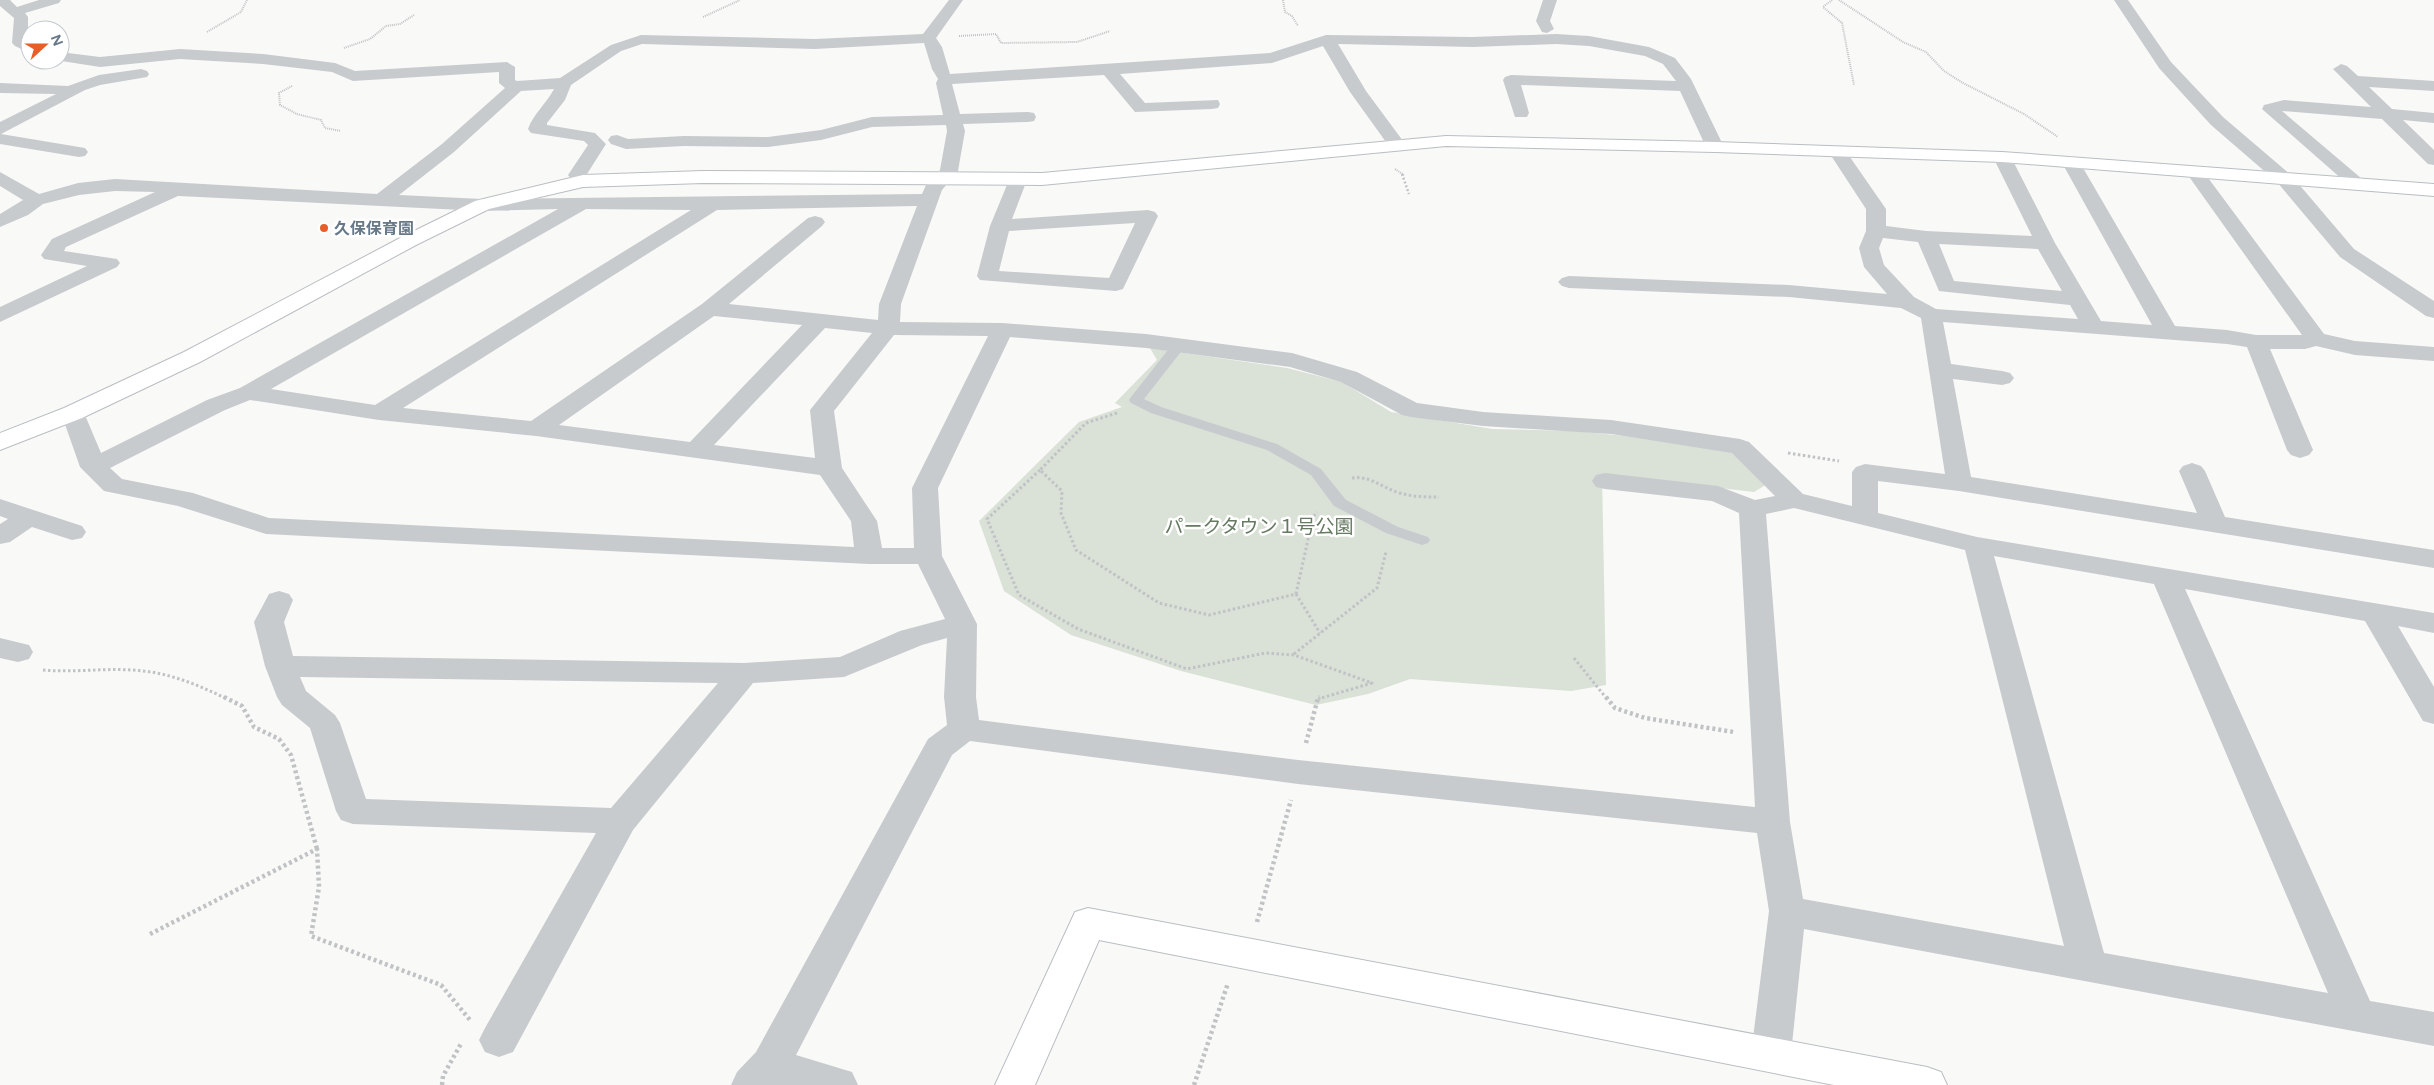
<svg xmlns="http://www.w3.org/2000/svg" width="2434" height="1085" font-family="Figtree,'Noto Sans JP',sans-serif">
<rect width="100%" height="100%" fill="#f9f9f7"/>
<path fill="#dae1d7" d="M1150,348L1287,368L1342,382L1391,412L1492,429L1576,431L1624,436L1732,452L1769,483L1754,492L1602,474L1606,685L1571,691L1410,679L1368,694L1316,705L1181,671L1071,635L1004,591L979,521L1079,422L1122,407L1115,403L1157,360Z"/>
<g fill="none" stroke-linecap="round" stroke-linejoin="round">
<defs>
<path id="secondary" d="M1446,136L1715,142L2002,152L2434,184V196L2002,162L1715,152L1446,146L1042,185L703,183L583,187L489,209L416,245L200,362L82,418L0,450V433L64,408L184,352L402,237L475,201L583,175L703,171L1042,173Z
M1088,908L1927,1067L1941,1072L1947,1085H1834L1099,940L1035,1085H995L1075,912Z"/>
</defs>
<use href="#secondary" stroke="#b9bec3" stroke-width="2"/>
<path stroke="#c0c3c5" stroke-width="2" stroke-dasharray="1 1" stroke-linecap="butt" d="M1283,0L1285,12L1292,16L1298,26
M1832,0L1823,7L1842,23L1854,85
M1839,0L1903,42L1926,52L1944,71L1963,83L2024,114L2058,137
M703,17L740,0
M207,32L241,12L247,0
M959,36L996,34L1001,43L1077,42L1110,31
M344,48L370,39L386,26L400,24L414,15
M292,86L279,93L280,105L297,114L321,120L325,128L341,131
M1395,169L1404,175"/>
<path stroke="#c0c3c5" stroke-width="2.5" stroke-dasharray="2 2" stroke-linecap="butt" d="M1402,174L1409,194"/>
<path stroke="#c0c3c5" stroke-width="3" stroke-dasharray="2.5 2.5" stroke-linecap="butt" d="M1117,413L1086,423L1040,470L1062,491L1061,513L1076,550L1159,603L1209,615L1296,594L1313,517L1317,512
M1788,453L1839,461
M1040,470L987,519L1019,595L1078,629L1187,669L1265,653L1294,655L1372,683L1318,699
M1352,478C1370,475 1382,488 1400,493C1413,497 1426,497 1439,497
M1296,594L1320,633
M1294,654L1377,588L1386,552
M1574,658L1607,699
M43,670C76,673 110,667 143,671C172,674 201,686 227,699"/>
<path stroke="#c0c3c5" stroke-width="4.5" stroke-dasharray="3 3" stroke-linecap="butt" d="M224,697L242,706L254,727L279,739L291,755L317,849
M1606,697L1615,708L1645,718L1734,732
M1306,743L1318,698L1320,697
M1257,922L1291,800
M150,934L317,849L319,887L311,936L441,985L470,1020
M442,1085L443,1076L462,1042
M1194,1085L1228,983"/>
<path fill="#c7cbce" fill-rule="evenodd" d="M1180,340L1187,344L1144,399L1161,407L1277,444L1321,469L1346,500L1398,527L1428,537L1430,540L1428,543L1422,545L1386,533L1334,506L1311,475L1267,450L1151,413L1131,403L1129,400L1131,397L1175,341Z"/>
<path fill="#c7cbce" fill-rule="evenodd" d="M0,0H10L17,7L39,0H61L59,3L25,13L28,17V41L30,42V53L15,46L12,43L14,18L0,6Z
M949,0H963L936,38L942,47L950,74L1270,53L1326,35L1473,37L1556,34L1589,36L1649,47L1675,58L1691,79L1724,147L1721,151H1709L1706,147L1680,91L1521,85L1529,113L1527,117H1515L1503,80L1505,77L1511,75L1676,81L1663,64L1645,56L1589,46L1556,44L1473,47L1338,44L1366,91L1406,145L1403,149H1391L1350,92L1323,46L1272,63L1120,74L1145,103L1218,100L1220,104L1218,108L1212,109L1135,112L1104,75L952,84L960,114L1028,112L1034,113L1036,117L1034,121L1028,122L963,124L965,131L958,171L942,190L901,304L900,322L1002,323L1146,334L1292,353L1357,372L1417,403L1483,412L1611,420L1740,439L1749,442L1803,494L1852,506V472L1856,467L1865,464L1945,474L1921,318L1901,308L1789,297L1569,288L1562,286L1558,282L1562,278L1569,276L1789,285L1887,294L1864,267L1859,248L1866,231V209L1828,151L1831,147H1843L1886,209V226L1926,231L2032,236L1993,157L1996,153H2008L2011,157L2055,243L2101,321L2152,325L2061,161L2064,157H2076L2079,161L2175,326L2227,330L2256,335H2302L2185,171L2188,167H2200L2324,334L2355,341L2434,347V361L2355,355L2316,346L2305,349H2270L2313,450L2309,455L2300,458L2291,455L2287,450L2247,347L2227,344L1943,322L1951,364L2002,371L2010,373L2014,378L2010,383L2002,385L1953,379L1971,477L2197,513L2179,471L2183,466L2192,463L2201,466L2205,471L2225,517L2434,550V568L1959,491L1878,481V513L1977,537L2434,613V633L2398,626L2434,687V724L2423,721L2365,621L2185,589L2370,1001L2434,1012V1046L1804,929L1791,1054L1785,1066L1771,1072L1757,1066L1751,1054L1769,911L1757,833L1298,784L970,741L952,755L796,1055L852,1072L858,1085H731L737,1072L756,1052L928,739L947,725L944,697L947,638L922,645L844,677L753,683L633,830L513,1052L499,1057L485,1052L479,1040L485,1028L596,833L353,824L341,820L336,811L310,728L282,705L277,697L265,666L254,622L269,594L279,591L289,594L293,600L284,622L293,656L744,663L840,657L900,631L945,619L918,564H869L266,534L178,506L104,491L80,467L61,413L64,408L73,406L82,408L101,453L207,400L240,388L558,209L482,211L178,196L66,247L64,251L117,259L120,263L117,267L0,322V307L87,266L44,259L41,255L52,239L155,192L115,191L79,195L43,204L28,215L0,227V214L23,200L0,186V172L39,194L78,183L115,179L377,194L442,144L505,88L499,83V72L353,81L332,72L263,64L180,59L100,67L55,60H60V52L100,57L180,49L263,54L335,63L355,71L507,62L515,67V80L517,81L560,78L611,45L641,35L815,39L923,34ZM924,43L932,69L938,79L936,83L943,115L872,117L821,130L768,137L684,136L628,139L617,135L611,136L608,140L611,144L626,149L684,146L768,147L821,140L872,127L946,125L947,131L940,170L926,185L922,194L482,199L399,195L454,152L521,91L554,89C547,103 533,114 528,129L531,133L584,141L588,145L568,175L576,185H590L592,181L587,174L606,144L595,133L547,125V123L565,100L571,85L621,51L642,44L815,49ZM917,206L879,304L878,320L729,304L822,226L825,222L822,218L815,216L808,218L702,304L531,421L403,408L717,210ZM586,209L691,210L375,405L271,389ZM1883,238L1918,242L1939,291L2070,305L2078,319L1936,309L1914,297L1884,265L1879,248ZM1939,244L2038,249L2062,291L1954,281ZM714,316L802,325L690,442L559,425ZM825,328L872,333L810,410L815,458L714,445ZM894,335L988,336L912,488L914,548H882L877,521L842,468L834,411ZM1010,337L1146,348L1290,367L1341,382L1402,415L1411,417L1483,426L1611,434L1732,453L1775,496L1755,500L1718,486L1605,473L1596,475L1592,481L1596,487L1605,489L1712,501L1739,513L1755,807L1298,760L979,720L976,697L977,624L942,556L938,488ZM250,400L379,420L536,436L820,475L851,521L854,547L269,518L193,493L122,479L110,468L225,410ZM1794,508L1965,550L2064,946L1803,899L1790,822L1766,514ZM1994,556L2154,584L2328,993L2104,953ZM300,677L718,683L611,808L366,799L340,723L335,715L306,691Z
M1543,0H1557L1550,21L1554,29L1547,33L1542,32L1536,21Z
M2114,0H2128L2171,62L2223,117L2291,175L2354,249L2434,301V318L2426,316L2340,257L2277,182L2211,125L2159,68Z
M2341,64L2347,66L2358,76L2434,81V91L2369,87L2392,109L2434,113V123L2403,120L2434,150V165L2428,164L2382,119L2282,111L2368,184L2366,188H2352L2262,109L2264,105L2284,100L2371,107L2333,69Z
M141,69L147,71L149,74L147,77L100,85L85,90L1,134L85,148L88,152L85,156L79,157L0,144V122L56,94L0,93V83L68,86L99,75Z
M1018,174L1025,176L1027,180L1012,219L1148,210L1155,212L1158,216L1123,289L1116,291L980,280L977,276L990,226L1009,180L1011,176ZM1135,223L1109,278L999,271L1009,231Z
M0,499L82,526L86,532L82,538L72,540L32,527L10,542L0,544V524L8,519L0,516Z
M0,638L29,645L33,652L29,659L18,662L0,658Z"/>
<use href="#secondary" fill="#fff" fill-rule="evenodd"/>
</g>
<circle fill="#e75e28" stroke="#fff" stroke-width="2" cx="324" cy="228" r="5"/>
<g text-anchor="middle" stroke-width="5" stroke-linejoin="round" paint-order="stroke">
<g font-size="16" font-weight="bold" fill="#677888" stroke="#fff" text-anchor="start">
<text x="334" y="234">久保保育園</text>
</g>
<g font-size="19" fill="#667a62" stroke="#fff">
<text x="1259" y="533">パークタウン１号公園</text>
</g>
</g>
<g transform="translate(45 45) rotate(69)"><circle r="24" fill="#ffffff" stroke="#c2c9cf"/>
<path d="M0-4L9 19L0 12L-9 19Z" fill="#e75e28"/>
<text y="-8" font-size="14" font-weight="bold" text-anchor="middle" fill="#677888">N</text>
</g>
</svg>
